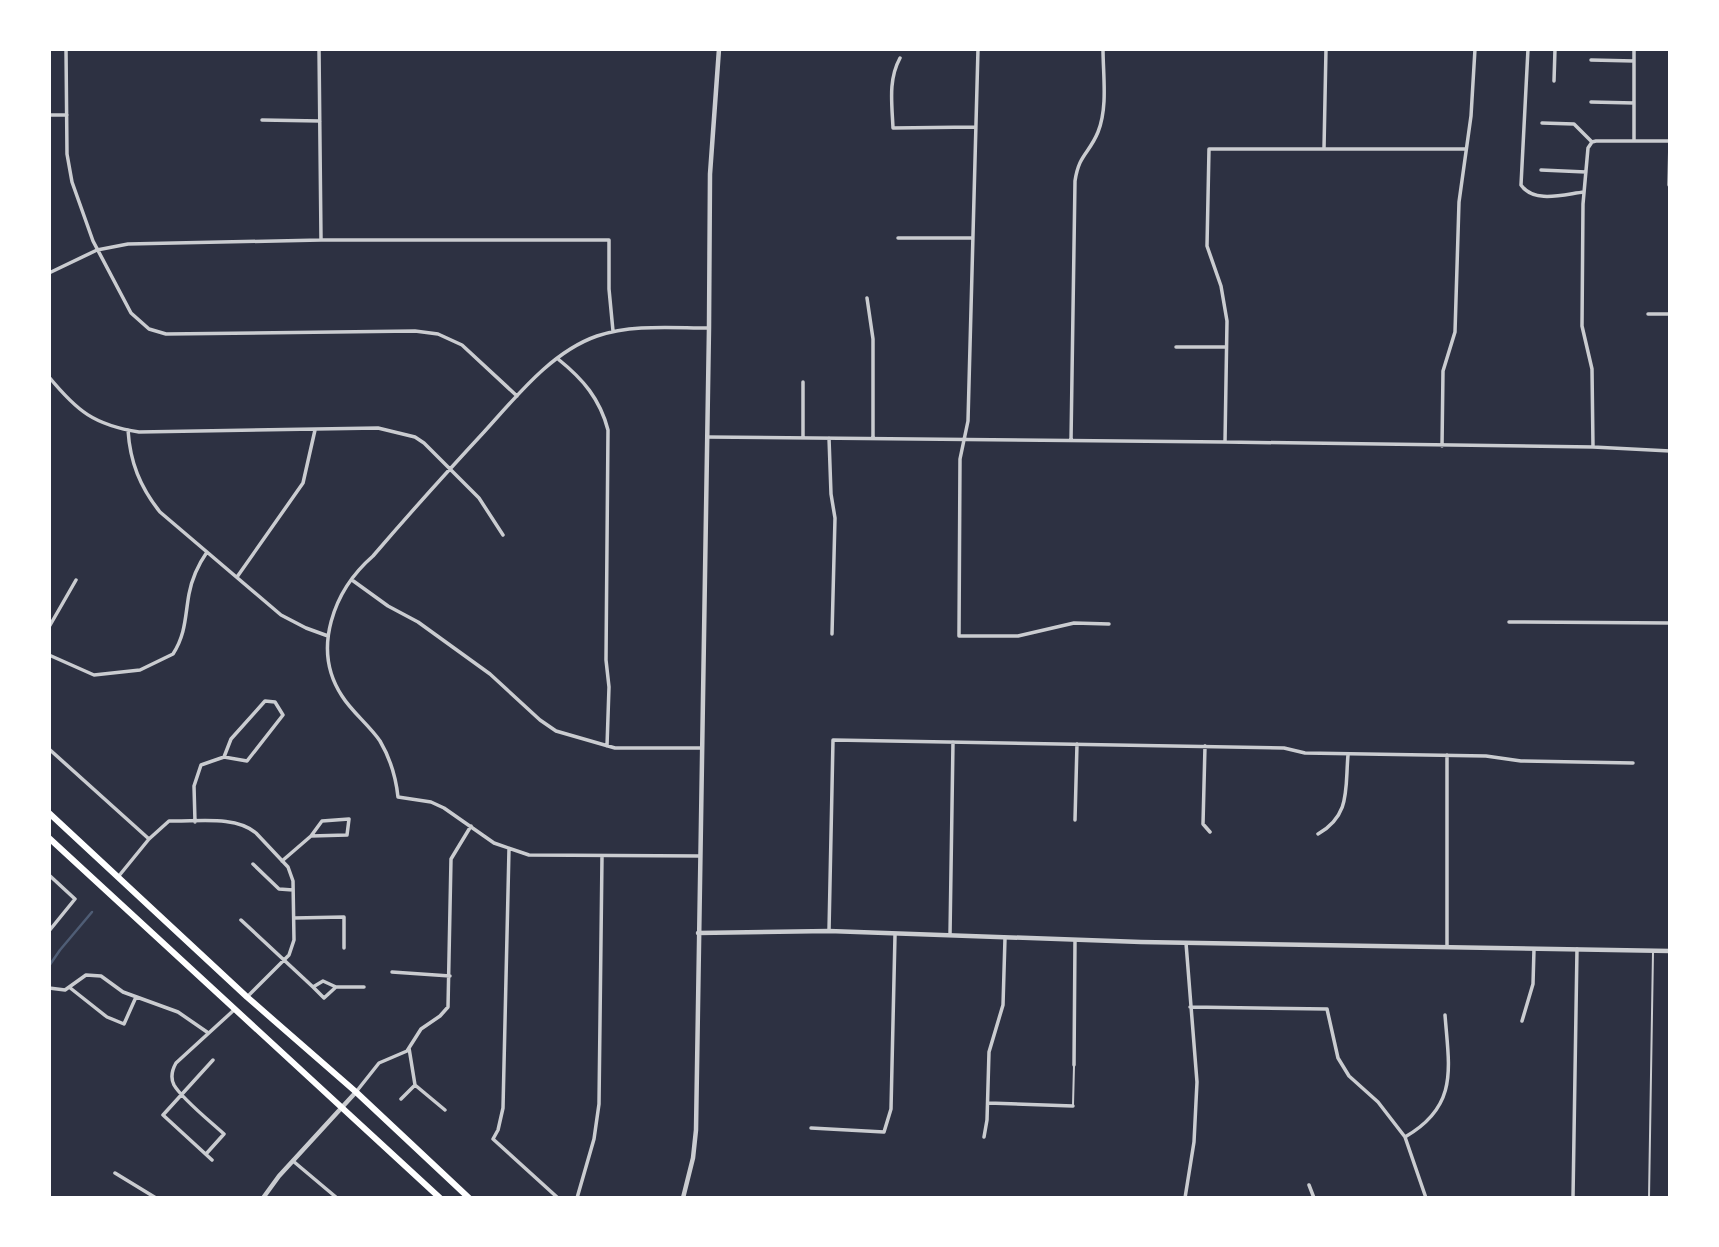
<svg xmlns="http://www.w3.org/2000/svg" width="1719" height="1247" font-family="'Golos Text',sans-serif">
<rect width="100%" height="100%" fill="#2d3142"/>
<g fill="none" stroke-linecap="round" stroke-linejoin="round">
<path stroke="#4f5d75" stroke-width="2.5" d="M49,966L60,950L92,912"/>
<path stroke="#caccd0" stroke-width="2" d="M1073,1105L1074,1066
M1649,1198L1653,952"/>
<path stroke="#caccd0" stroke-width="3.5" d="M66,49L67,154L72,182L93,241L131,313L149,329L166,334L415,331L438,334L462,345L517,396
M319,49L321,239
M978,49L968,421L960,459L959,636H1018L1074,623L1109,624
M1528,49L1521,185C1534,204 1565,194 1584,192
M1634,49V140
M900,58C888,80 892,104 893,128L975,127
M1591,60L1634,61
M1554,81L1555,49
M1591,102L1634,103
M49,115H67
M262,120L320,121
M1542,123L1574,124L1592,142
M1324,148L1326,49
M1541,170L1586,172
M1669,185L1670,141
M898,238H973
M49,273L97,250L128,244L321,240H609V289L613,331
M867,298L873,339V438
M1648,314H1670
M1176,347H1225
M558,359C583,379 600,399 608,430L606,660L609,687L607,746
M49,377C77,411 94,425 139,432L378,428L415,437L424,443L479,498L503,535
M128,430C130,462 140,487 160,512L281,615L306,628L328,636
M707,437L1225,442L1593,447L1670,451
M803,438V382
M829,438L831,494L835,518L832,634
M1071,441L1075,181C1079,154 1089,154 1098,132C1108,107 1103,75 1103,49
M1225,442L1227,321L1221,286L1207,246L1209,149H1465
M1442,446L1443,371L1455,332L1459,202L1471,116L1475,49
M1593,447L1592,369L1582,326L1583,204L1588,148L1592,142L1596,141H1670
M237,577L303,483L315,430
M352,580L388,606L418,622L490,674L540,720L556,731L615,748H701
M1509,622L1670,623
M49,627L76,580
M49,655L94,675L140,670L173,654C186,634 185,616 189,594C192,578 198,565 207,552
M1205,746L1203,824L1210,832
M49,749L149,839
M1447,755V947
M1075,820L1077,744
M195,822L194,786L201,765L224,757L247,761L283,715L275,702L265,701L231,739L224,757
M1318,834C1351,815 1345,789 1348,755
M509,849L503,1108L498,1130L493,1139L558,1198
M700,856L529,855L494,843L444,808L431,802L398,797C396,778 390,758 380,741C369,725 352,712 342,696C311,649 334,590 373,556C409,514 446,473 484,432C516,397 551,352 597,336C633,324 672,328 709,328
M282,861L311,836L347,835L349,819L322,821L311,836
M253,864L279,889L293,890
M49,875L75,899L49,931
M118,877L149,839L169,821C196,822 235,815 256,833L288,867L293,881L294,940L289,955L247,997
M294,918L344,917V948
M241,920L313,987L323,981L336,987L324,998L313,987
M829,931L833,740L1284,748L1305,753L1486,756L1521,761L1633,763
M950,935L953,742
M392,972L450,976
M69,987L107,1017L124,1024L136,997
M336,987H364
M49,988L65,990L86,975L101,976L123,992L178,1012L207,1032
M1190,1007L1327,1009L1338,1058L1349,1076L1378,1102L1405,1137L1426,1198
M1522,1021L1533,984L1534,949
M409,1048L415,1085L445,1110
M1074,1065L1075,940
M356,1092L379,1063L407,1051L421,1029L440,1016L448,1007L451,859L471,826
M401,1099L415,1085
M988,1103L1073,1106
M811,1128L884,1132L891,1109L895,935
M984,1137L987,1120L989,1052L1003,1005L1005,938
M1405,1137C1459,1106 1449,1068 1445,1015
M206,1154L224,1134C211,1122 182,1099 174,1085C170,1077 172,1070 176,1063L234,1010
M212,1160L163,1115L213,1060
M293,1161L337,1198
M115,1173L156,1198
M1309,1185L1314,1198
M577,1198L594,1139L599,1104L602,857
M1185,1198L1194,1142L1197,1082L1186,943
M1573,1198L1577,949"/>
<path stroke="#caccd0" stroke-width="4.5" d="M698,933L829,931L1141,942L1670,951
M263,1198L279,1176L356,1092
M683,1198L693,1158L696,1130L709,328L710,174L719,49"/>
<path stroke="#fff" stroke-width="6" d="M49,813L247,997L356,1092L469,1198
M49,838L440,1198"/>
</g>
<rect width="1719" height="1247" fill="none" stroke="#ffffff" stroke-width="102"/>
</svg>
